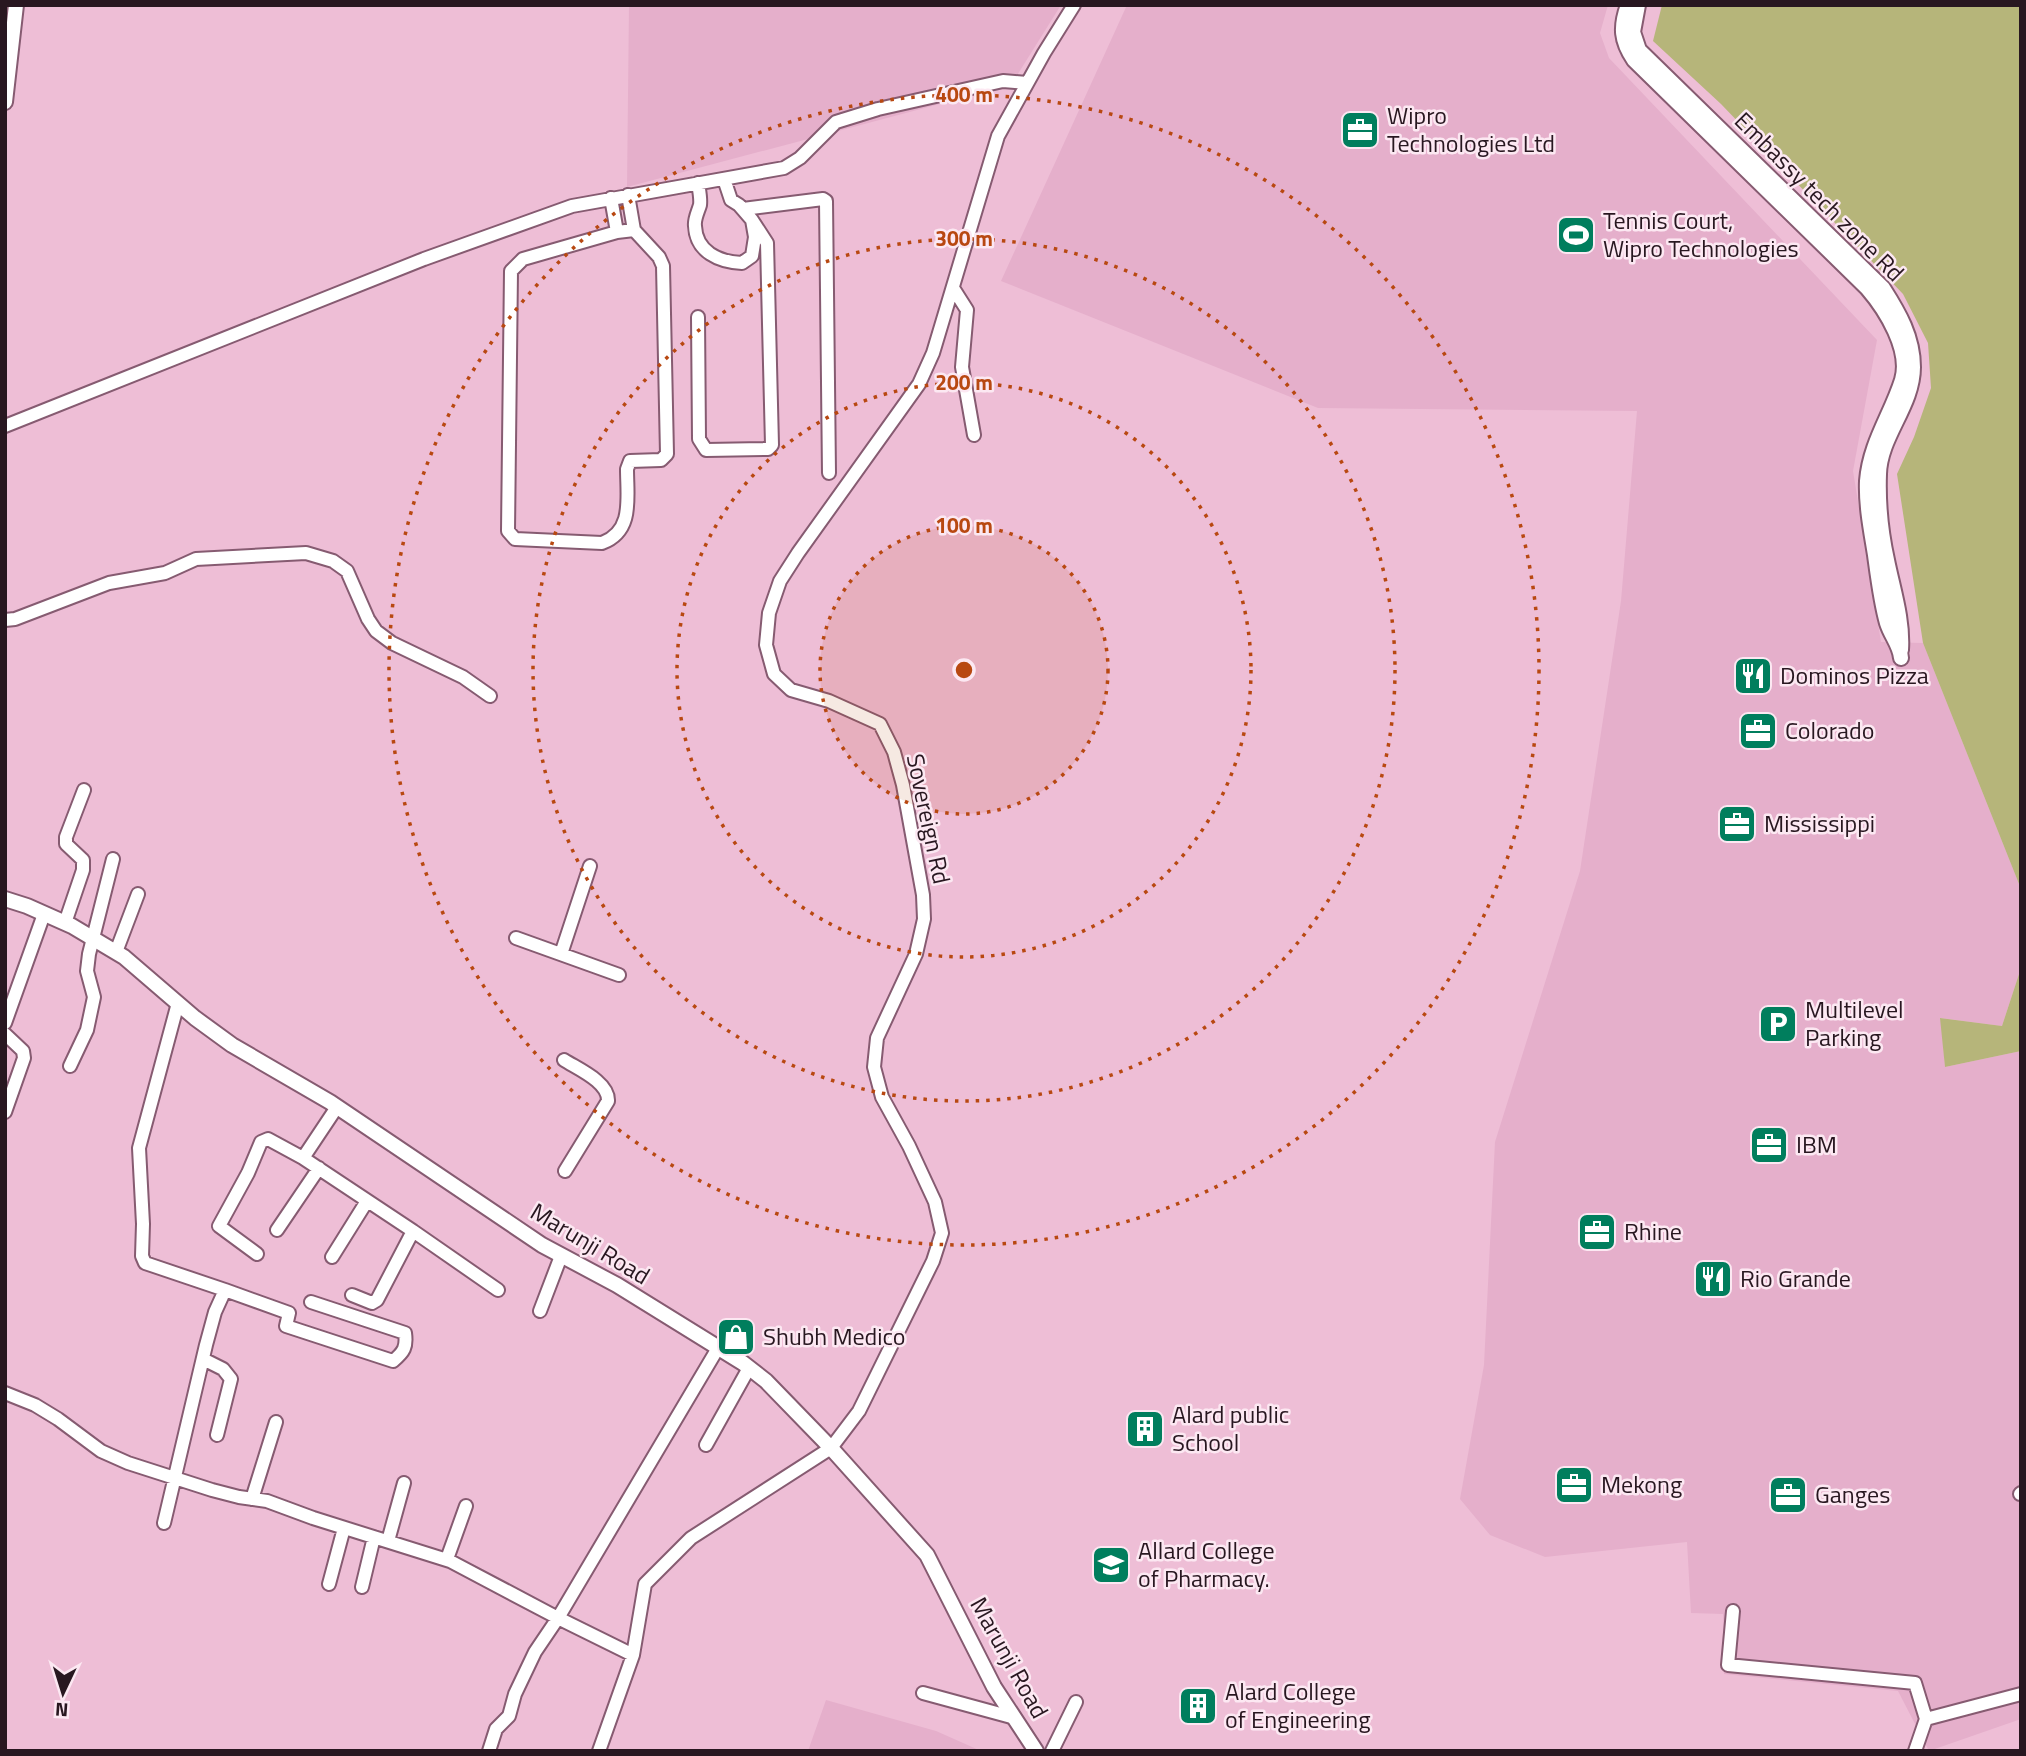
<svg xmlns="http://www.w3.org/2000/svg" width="2026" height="1756" font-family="'Titillium Web',sans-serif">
<rect width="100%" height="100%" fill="#eebed6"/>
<path fill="#e5afcb" d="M629,5H1061L1011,85L627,187Z
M1127,5H1608L1600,33L1609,58L1877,340L1853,471L1881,642L1923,643L2021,889V968L2002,1026L1941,1018L1945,1067L2021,1051V1719L1929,1751L1898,1691L1724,1674L1723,1614L1691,1613L1687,1542L1545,1557L1490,1535L1460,1499L1484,1365L1495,1142L1580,871L1621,601L1637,411L1318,408L1001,281Z
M826,1700L936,1731L981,1751H808Z"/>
<path fill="#b6b57a" d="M1662,5H2021V889L1923,643L1897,474L1914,437L1931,388L1928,343L1903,294L1721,104L1653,41Z
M2021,968V1051L1945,1067L1940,1018L2002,1026Z"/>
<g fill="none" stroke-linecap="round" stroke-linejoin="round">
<defs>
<path id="minor" d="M698,183C699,190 701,198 700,205C698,212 694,219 695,226C696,252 719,262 742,263L752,256L755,237L752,220L739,205L731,200L724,179
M628,195L634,230
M611,198L617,232
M743,209L823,199L826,201L829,473
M634,230L659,257L663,266L667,454L661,460L630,461L627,469C627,498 634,531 602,543L515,539L508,531L511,271L523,259L617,232Z
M953,288L967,310L962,367L974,435
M698,317L699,439L706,450L768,449L772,445L767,243L752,220
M5,426L424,259L572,206L784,168L800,158L836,122L878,109L1003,81L1027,83
M5,620L15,619L109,583L165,573L196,559L306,553L333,561L347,571L368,619L376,631L392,643L463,677L490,696
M65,923L83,870V860L66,844V837L84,790
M516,938L619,975
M116,952L138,894
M561,954L590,866
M5,1023L44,914
M5,1034L23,1051L24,1058L5,1112
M564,1060C578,1069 609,1082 608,1101L565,1171
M70,1066L87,1030L94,997L87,971L89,954L113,859
M303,1158L413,1231L377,1300L372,1303L352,1295
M277,1230L319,1168
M413,1231L498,1290
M257,1254L219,1226L248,1173L261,1142L268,1139L303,1158L337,1107
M332,1257L367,1201
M225,1290L289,1313L286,1326L393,1361C404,1352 407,1347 405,1333L311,1302
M540,1311L561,1256
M203,1359L223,1369L231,1379L217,1435
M5,1393L35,1405L58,1419L101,1451L128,1463L212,1490L239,1497L267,1501L313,1518L450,1561L558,1618L633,1655
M706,1445L749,1368
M2020,1494L2021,1493
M252,1499L276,1422
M164,1523L206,1345L215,1312L225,1290L145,1263L142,1256L143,1224L139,1148L178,1003
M388,1541L404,1483
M447,1559L466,1506
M329,1584L344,1528
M362,1587L374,1537
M1733,1611L1728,1665L1915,1683L1926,1719L1915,1751
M923,1693L1015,1718
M1926,1719L2021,1694
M489,1751L496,1729L509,1716L515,1694L535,1652L558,1618L718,1348
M599,1751L633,1655L645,1584L691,1538L831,1448L859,1411L933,1261L942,1233L935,1202L909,1146L882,1097L874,1067L877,1038L916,954L924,919L923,895L903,785L894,752L880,724L829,701L791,690L774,674L766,645L769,613L780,581L798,553L919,384L933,353L998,136L1044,53L1074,5
M1052,1751L1076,1702"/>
<path id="tertiary" d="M1628,5C1620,27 1621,41 1634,60L1867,288C1886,310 1911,350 1902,380C1891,415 1870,443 1867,481C1866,506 1871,530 1875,555C1878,577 1881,602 1887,623C1891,636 1900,645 1901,658
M1638,5L1633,32L1639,50L1883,288C1899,313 1913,337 1913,367C1913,406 1880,436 1879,474C1878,502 1881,533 1887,560C1893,590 1903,619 1901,650
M5,102L16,5
M5,899L27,906L72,926L124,957L195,1018L232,1045L330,1102L542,1245L617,1285L743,1363L766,1381L831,1448L927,1555L994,1687L1036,1751"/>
</defs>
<use href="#minor" stroke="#865b71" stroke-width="16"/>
<use href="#tertiary" stroke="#865b71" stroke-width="18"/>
<use href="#minor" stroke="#fff" stroke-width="12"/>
<use href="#tertiary" stroke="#fff" stroke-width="14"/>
</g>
<circle cx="964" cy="670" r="144" fill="#b84811" fill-opacity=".12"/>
<g fill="none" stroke="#b84811" stroke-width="3.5" stroke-dasharray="3.5 7">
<circle cx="964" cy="670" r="144"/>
<circle cx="964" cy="670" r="287"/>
<circle cx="964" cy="670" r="431"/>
<circle cx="964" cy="670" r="575"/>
</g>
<defs>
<symbol id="office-square" viewBox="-11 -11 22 22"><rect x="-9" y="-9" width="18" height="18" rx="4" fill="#007e5d" stroke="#fce8f2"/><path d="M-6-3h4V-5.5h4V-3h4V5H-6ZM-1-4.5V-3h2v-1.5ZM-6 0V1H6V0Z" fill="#fff"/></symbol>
<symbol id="stadium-square" viewBox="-11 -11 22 22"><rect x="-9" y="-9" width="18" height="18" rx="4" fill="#007e5d" stroke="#fce8f2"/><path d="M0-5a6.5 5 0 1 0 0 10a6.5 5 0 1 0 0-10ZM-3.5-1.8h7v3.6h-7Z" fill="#fff"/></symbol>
<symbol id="restaurant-square" viewBox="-11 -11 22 22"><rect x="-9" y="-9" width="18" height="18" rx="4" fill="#007e5d" stroke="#fce8f2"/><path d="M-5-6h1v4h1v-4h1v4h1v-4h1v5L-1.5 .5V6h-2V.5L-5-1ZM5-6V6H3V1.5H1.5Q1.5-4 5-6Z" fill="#fff"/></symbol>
<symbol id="parking-square" viewBox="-11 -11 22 22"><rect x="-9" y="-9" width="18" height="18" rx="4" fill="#007e5d" stroke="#fce8f2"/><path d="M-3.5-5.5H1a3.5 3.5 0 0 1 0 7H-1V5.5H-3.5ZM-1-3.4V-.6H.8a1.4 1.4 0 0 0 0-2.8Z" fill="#fff"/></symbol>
<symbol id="shop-square" viewBox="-11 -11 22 22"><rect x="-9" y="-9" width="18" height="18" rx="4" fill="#007e5d" stroke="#fce8f2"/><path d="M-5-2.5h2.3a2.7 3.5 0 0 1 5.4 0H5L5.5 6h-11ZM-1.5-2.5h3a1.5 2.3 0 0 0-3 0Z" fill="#fff"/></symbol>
<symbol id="building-square" viewBox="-11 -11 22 22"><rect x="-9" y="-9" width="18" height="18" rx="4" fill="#007e5d" stroke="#fce8f2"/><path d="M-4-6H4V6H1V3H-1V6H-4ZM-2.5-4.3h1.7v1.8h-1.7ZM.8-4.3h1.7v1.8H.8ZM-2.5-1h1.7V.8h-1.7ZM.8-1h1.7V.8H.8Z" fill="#fff"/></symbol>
<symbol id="university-square" viewBox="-11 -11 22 22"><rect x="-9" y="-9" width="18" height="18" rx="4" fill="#007e5d" stroke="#fce8f2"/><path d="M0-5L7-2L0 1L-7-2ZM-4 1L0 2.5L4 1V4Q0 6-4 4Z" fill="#fff"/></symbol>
</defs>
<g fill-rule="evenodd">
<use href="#office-square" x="1338" y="108" width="44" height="44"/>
<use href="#stadium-square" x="1554" y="213" width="44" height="44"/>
<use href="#restaurant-square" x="1731" y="654" width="44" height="44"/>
<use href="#office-square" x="1736" y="709" width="44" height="44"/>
<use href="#office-square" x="1715" y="802" width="44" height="44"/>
<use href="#parking-square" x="1756" y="1002" width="44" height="44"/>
<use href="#office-square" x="1747" y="1123" width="44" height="44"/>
<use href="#office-square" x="1575" y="1210" width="44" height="44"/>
<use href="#restaurant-square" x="1691" y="1257" width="44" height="44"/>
<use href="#shop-square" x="714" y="1315" width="44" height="44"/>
<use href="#building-square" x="1123" y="1407" width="44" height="44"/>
<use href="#office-square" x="1552" y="1463" width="44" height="44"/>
<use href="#office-square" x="1766" y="1473" width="44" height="44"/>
<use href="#university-square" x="1089" y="1543" width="44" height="44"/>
<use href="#building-square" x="1176" y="1684" width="44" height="44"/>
</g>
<g text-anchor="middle" stroke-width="5" stroke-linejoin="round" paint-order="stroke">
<g font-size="24" fill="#281720" stroke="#fce8f2" text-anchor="start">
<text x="1387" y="124">Wipro<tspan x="1387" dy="28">Technologies Ltd</tspan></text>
<text x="1603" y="229">Tennis Court,<tspan x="1603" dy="28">Wipro Technologies</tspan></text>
<text x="1780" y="684">Dominos Pizza</text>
<text x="1785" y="739">Colorado</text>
<text x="1764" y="832">Mississippi</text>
<text x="1805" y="1018">Multilevel<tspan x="1805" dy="28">Parking</tspan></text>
<text x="1796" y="1153">IBM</text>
<text x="1624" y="1240">Rhine</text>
<text x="1740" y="1287">Rio Grande</text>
<text x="763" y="1345">Shubh Medico</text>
<text x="1172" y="1423">Alard public<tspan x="1172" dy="28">School</tspan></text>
<text x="1601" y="1493">Mekong</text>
<text x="1815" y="1503">Ganges</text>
<text x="1138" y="1559">Allard College<tspan x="1138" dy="28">of Pharmacy.</tspan></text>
<text x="1225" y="1700">Alard College<tspan x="1225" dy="28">of Engineering</tspan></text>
</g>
<g font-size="24" fill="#281720" stroke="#fce8f2">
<text transform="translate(1819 197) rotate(45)" y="8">Embassy tech zone Rd</text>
<text transform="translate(928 819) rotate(78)" y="8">Sovereign Rd</text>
<text transform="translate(590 1244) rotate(31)" y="8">Marunji Road</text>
<text transform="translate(1009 1658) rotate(61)" y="8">Marunji Road</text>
</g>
</g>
<circle cx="964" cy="670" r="10" fill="#b84811" stroke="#fce8f2" stroke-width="3.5"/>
<g font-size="21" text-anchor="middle" font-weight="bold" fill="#b84811" stroke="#fce8f2" stroke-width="5" stroke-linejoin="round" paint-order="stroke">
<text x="964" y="102">400 m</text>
<text x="964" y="246">300 m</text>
<text x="964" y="390">200 m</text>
<text x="964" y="533">100 m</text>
</g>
<rect width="2026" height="1756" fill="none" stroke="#281720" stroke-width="14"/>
<g transform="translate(63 1693) rotate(184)" stroke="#fce8f2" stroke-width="5" paint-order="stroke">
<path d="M0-5L12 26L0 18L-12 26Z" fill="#281720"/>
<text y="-10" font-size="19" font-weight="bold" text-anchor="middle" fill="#281720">N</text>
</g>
</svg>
